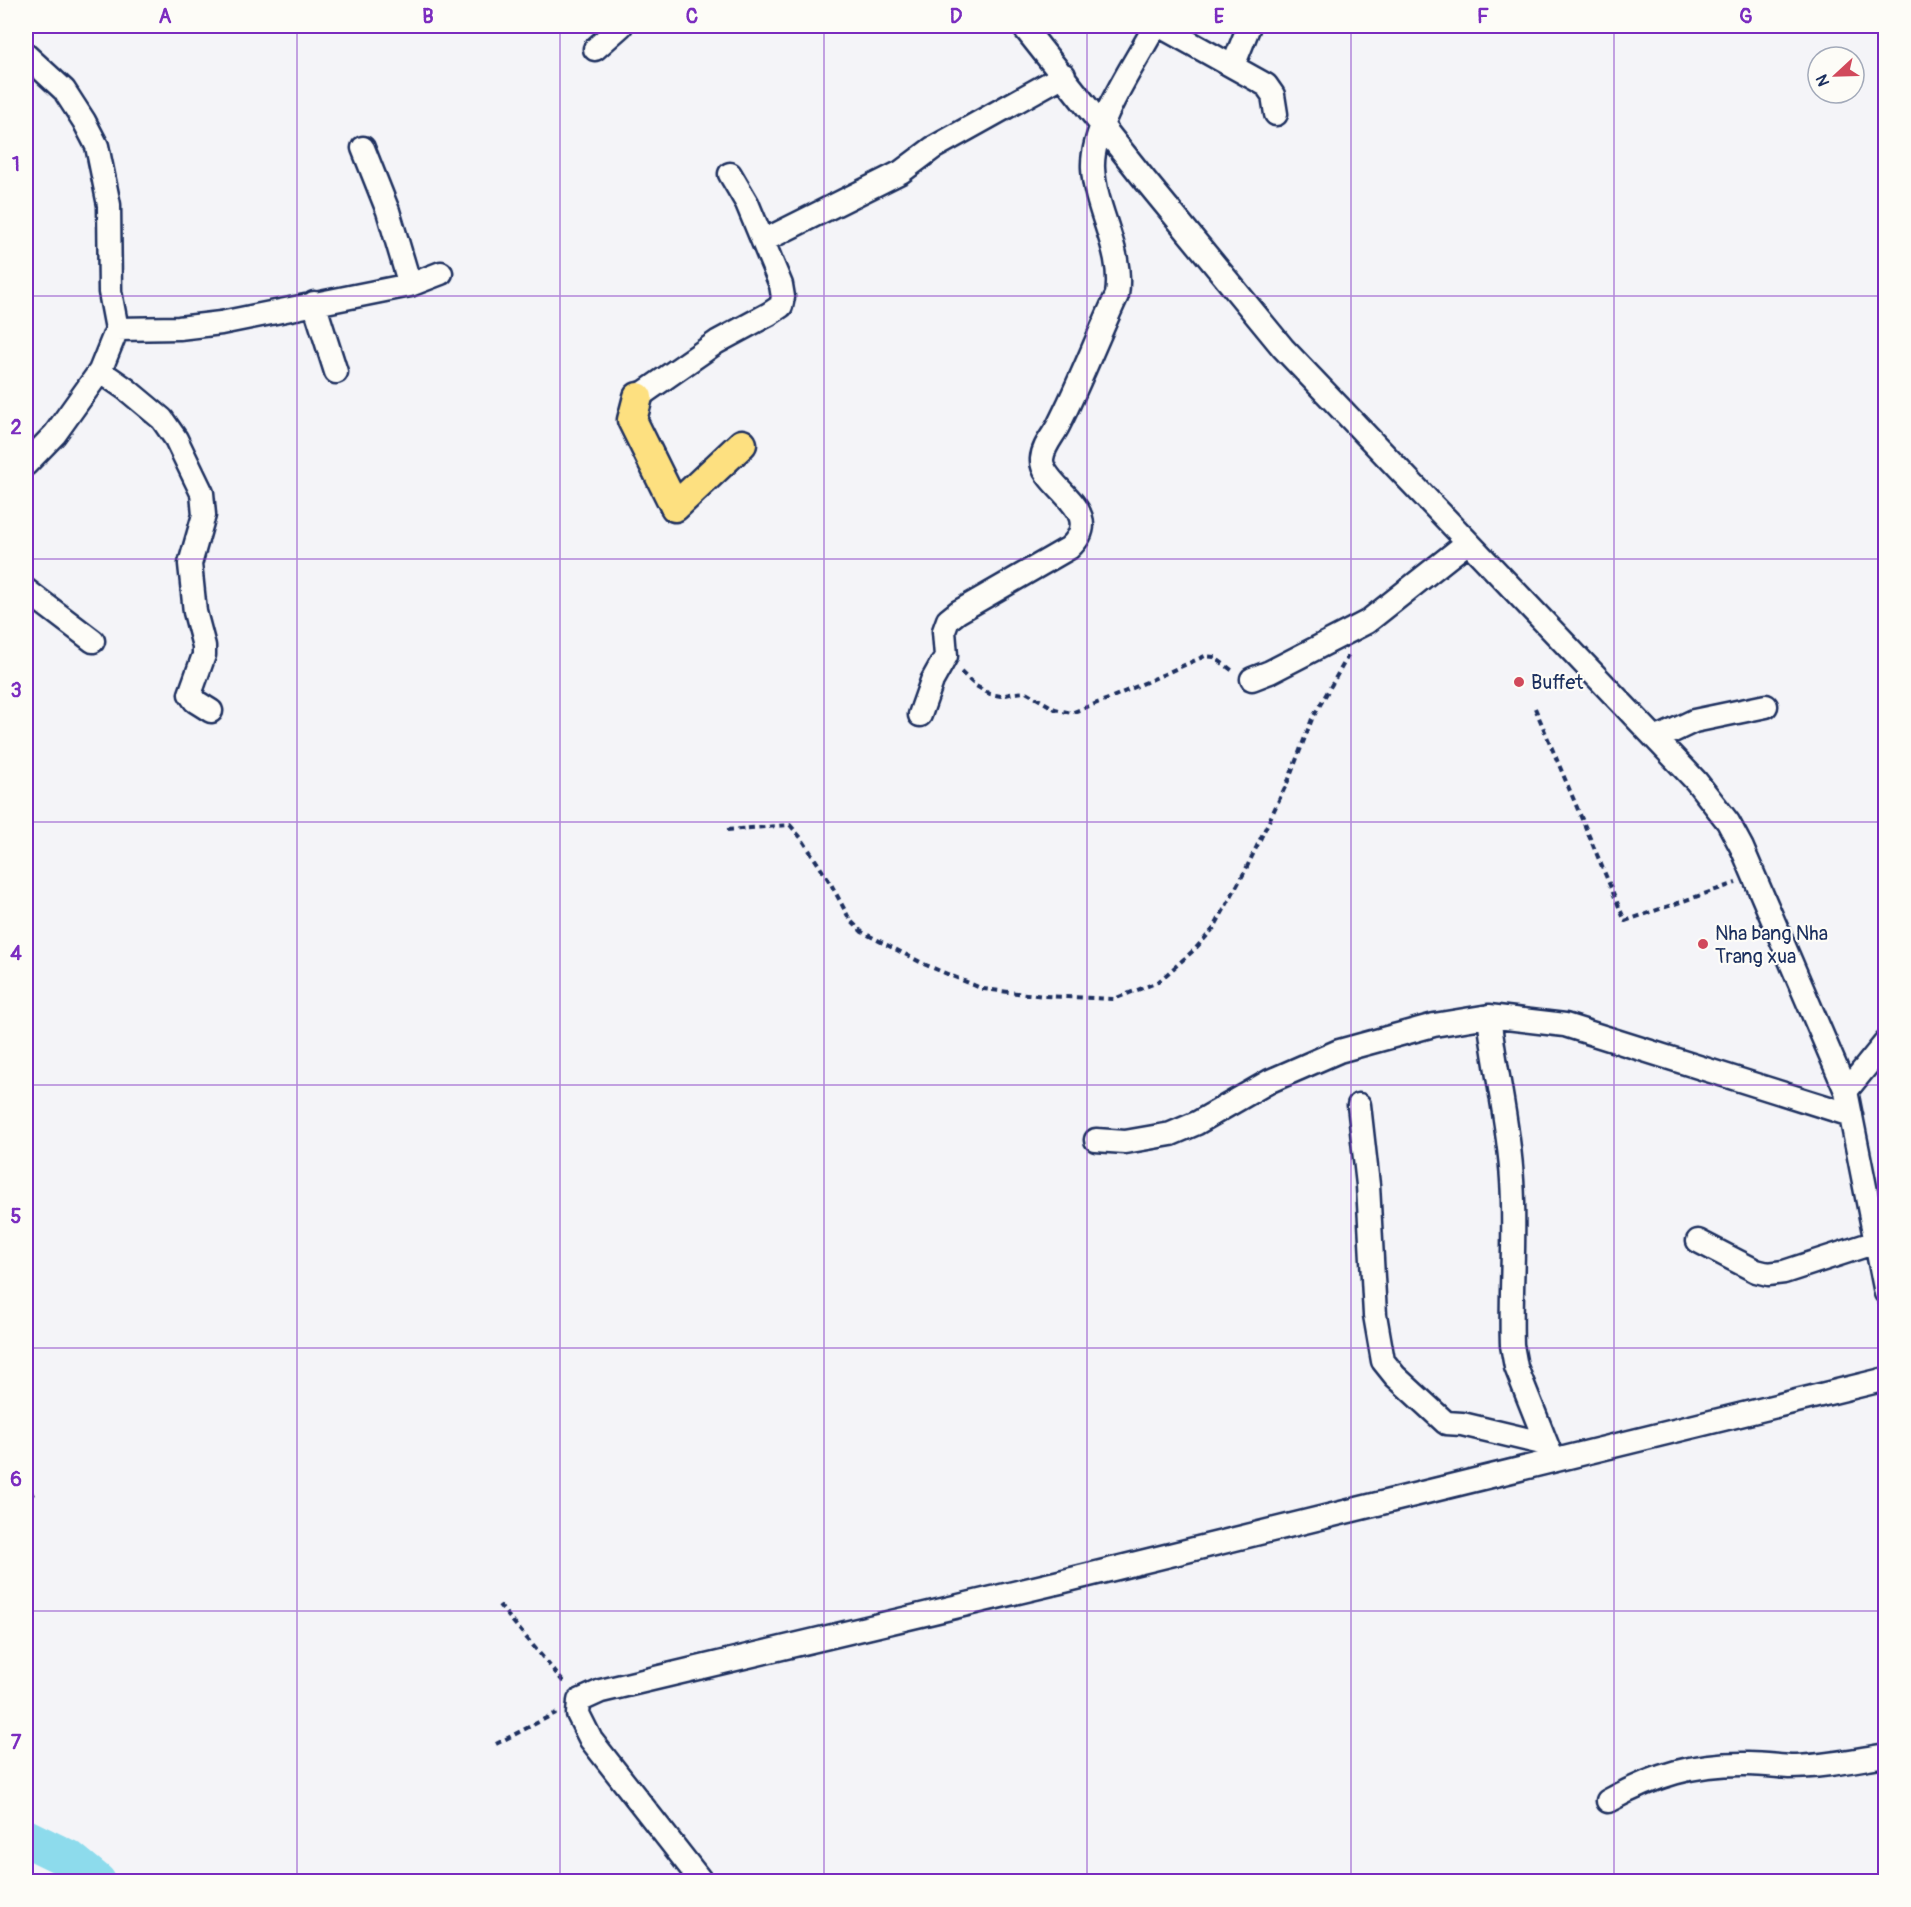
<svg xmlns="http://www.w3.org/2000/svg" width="1911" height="1907" font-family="Pangolin,sans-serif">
<rect width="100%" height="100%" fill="#f4f4f8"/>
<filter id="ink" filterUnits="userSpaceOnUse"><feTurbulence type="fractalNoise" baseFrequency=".0167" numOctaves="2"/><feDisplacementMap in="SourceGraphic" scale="12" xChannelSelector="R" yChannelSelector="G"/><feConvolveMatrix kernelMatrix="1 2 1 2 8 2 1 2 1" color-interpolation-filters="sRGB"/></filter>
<g filter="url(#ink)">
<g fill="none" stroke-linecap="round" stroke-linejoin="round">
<path stroke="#8ddbec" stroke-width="38" d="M26,1838L69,1859L97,1882"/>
<defs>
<path id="minor" d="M1023,26L1145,180L1283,348L1696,781L1728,822L1742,848L1846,1091L1886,1293
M1160,26L1266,85L1273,95L1276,114
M595,49L621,26
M26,55L64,90L84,121L97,146L109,205L110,292L117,329L100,371L55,434L26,464
M1233,66L1249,26
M363,148L388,211L410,285
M763,241L901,172L933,148L1064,75
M314,303L336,372
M117,329L179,328L221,323L410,285L441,273
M100,371L126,389L162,419L176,439L202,493L204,515L190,564L195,612L204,646V655L190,694L195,701L211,711
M638,397L717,342L769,314L781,306L783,297L781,285L747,203L730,174
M26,590L93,641
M1252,679L1270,672L1367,622L1468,542
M920,715L932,681L946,656L944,631L948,620L958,612L1069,548C1110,511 1040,487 1042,459C1043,446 1053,436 1058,426C1080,383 1097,338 1117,295C1124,250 1095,212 1093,168C1091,126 1135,64 1155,26
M1656,739L1694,721L1766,706
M1489,1016C1495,1071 1509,1124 1512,1180C1516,1235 1510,1290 1512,1345L1516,1367L1553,1460
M1846,1091L1886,1042
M1359,1105L1368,1185L1375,1315L1383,1361L1395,1376L1446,1423L1462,1424L1546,1444
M1096,1140L1125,1142L1171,1134L1197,1123L1270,1081L1339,1051L1434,1025L1489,1016L1565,1025L1851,1115
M1698,1241L1756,1271L1768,1274L1784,1272L1876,1242
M1608,1801C1655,1775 1694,1763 1748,1764C1762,1764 1776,1766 1790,1767C1822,1767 1854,1760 1886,1755
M702,1882L591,1740L578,1714L579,1701L601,1691L1060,1582L1886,1379"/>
<path id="major" d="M638,397L632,420L675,507L742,444"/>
</defs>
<use href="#minor" stroke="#1b2f5e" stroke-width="27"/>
<use href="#major" stroke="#1b2f5e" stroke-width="33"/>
<path stroke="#1b2f5e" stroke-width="4" stroke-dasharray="6 4.5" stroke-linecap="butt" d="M961,672L976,686L990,694L1001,696L1015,693L1026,692L1055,709L1071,713L1108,699L1205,656L1214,657L1233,671
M1535,708L1625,921L1736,883
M727,830L790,825L802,839L831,884L850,920L862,932L926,965L983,989L1044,996L1114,999L1158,982L1195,949L1214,928L1245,871L1289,779L1312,719L1348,656
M26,1482L33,1496
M499,1605L566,1685
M496,1744L556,1713"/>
<use href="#minor" stroke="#fdfcf7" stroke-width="22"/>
<use href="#major" stroke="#fde080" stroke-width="28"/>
</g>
</g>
<path fill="none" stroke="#7b2cbf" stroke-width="1.5" stroke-opacity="0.55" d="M297,26V1882M560,26V1882M824,26V1882M1087,26V1882M1351,26V1882M1614,26V1882M26,296H1886M26,559H1886M26,822H1886M26,1085H1886M26,1348H1886M26,1611H1886"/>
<g fill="#d1495b" stroke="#fdfcf7" stroke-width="2">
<circle cx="1519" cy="682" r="6"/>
<circle cx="1703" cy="944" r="6"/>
</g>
<g text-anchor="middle" stroke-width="4.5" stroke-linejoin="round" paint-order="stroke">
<g font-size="20" fill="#1b2f5e" stroke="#fdfcf7" text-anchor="start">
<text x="1531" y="689">Buffet</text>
<text x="1715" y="940">Nha bang Nha<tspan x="1715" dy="23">Trang xua</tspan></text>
</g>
</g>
<rect width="1911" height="1907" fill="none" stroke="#fdfcf7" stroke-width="66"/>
<g transform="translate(1836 75) rotate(248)"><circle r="28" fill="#fdfcf7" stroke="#a3aaba" stroke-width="1.5"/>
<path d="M0-4.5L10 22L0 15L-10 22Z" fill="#d1495b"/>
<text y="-9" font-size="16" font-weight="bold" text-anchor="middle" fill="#1b2f5e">N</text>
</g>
<rect x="33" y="33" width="1845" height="1841" fill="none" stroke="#7b2cbf" stroke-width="2"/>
<g font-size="20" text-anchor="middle" font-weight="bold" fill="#7b2cbf">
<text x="165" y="23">A</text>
<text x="428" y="23">B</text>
<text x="692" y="23">C</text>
<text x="956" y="23">D</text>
<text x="1219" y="23">E</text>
<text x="1483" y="23">F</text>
<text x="1746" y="23">G</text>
<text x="16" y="171">1</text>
<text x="16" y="434">2</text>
<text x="16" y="697">3</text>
<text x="16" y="960">4</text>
<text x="16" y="1223">5</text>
<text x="16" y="1486">6</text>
<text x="16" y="1749">7</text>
</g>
</svg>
